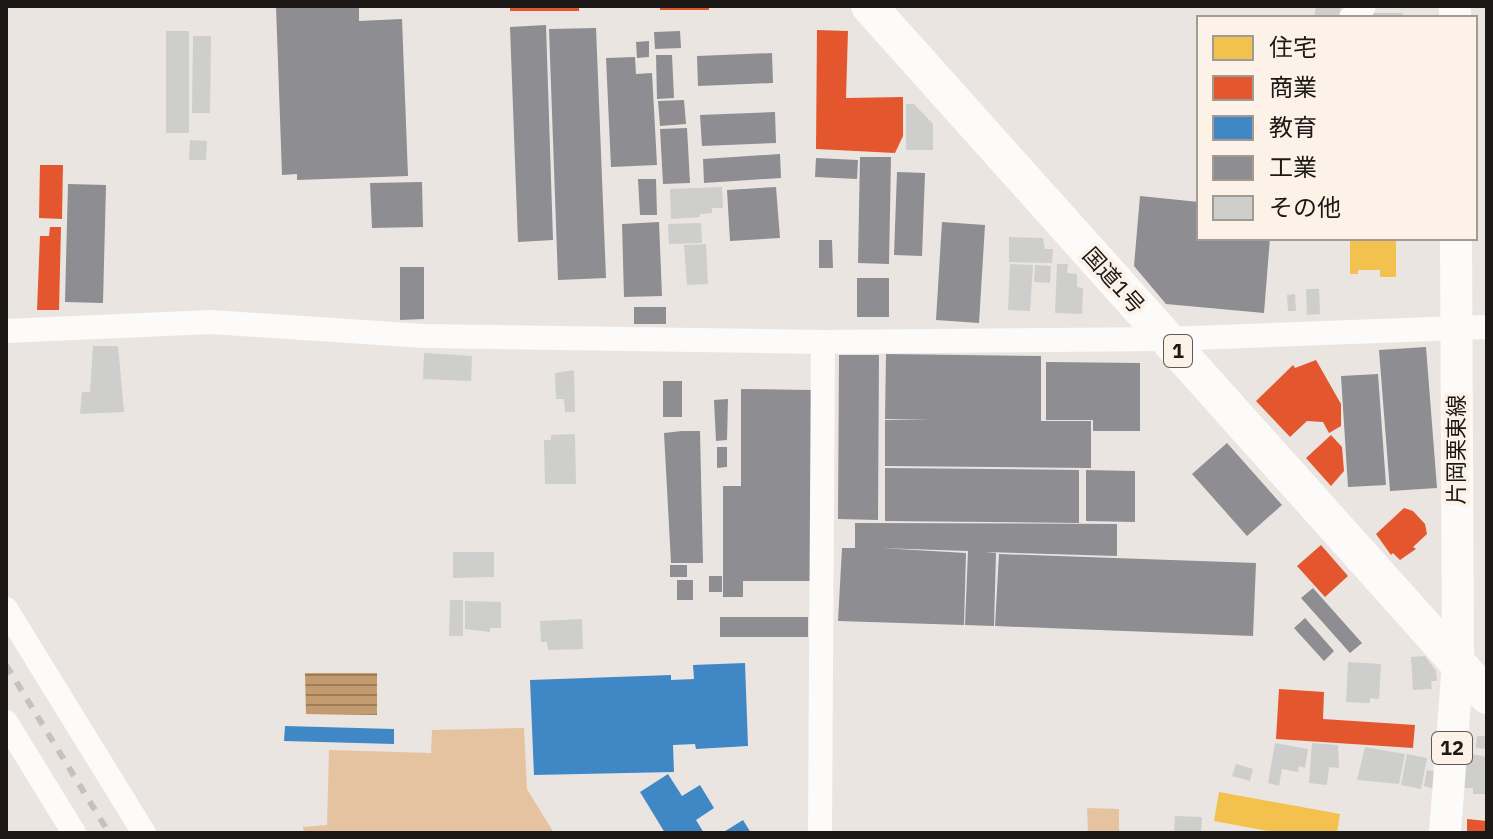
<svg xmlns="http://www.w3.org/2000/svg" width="1493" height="839" font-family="'IBM Plex Sans','Noto Sans JP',sans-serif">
<defs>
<pattern id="water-rules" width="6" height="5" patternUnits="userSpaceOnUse" patternTransform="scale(2)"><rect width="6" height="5" fill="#c39b6f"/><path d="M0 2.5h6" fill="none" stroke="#9e7d5a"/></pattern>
</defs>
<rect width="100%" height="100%" fill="#eae5e0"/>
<path fill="#e5c3a0" d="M524,728L527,789L554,833H304L303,827L327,825L329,750L431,753L432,730Z
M1087,808L1119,809V833H1088Z"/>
<path fill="url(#water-rules)" d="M305,673H377V715L306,714Z"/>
<path fill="#f2c14e" d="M1350,238H1396V277H1380V270H1358V274H1350Z
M1219,792L1340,814L1337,833H1279L1214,821Z"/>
<path fill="#e4572e" d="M510,6H579V11H510Z
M660,6H709V10H660Z
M817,30L848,31L846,98L903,97V136L895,153L816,149Z
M40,165H63L62,219L39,218Z
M50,227H61L59,310H37L40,236H49Z
M1316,360L1341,404V426L1329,433L1323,422L1307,421L1290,437L1256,401L1293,365L1295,368Z
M1331,435L1342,447L1344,471L1331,486L1306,458Z
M1404,508L1413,511L1425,524L1427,534L1413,547L1416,549L1400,560L1393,553L1391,555L1376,534Z
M1321,545L1348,576L1325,597L1297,566Z
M1279,689L1324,692L1323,719L1415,725L1413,748L1276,739Z
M1467,819L1487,821V833H1467Z"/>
<path fill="#3f88c5" d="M745,663L748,746L696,749L695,744L673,745L674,772L534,775L530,680L671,675V680L694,679L693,665Z
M285,726L394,729V744L284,741Z
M668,774L682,796L700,785L714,808L696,820L704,833H665L640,792Z
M743,820L751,833H722Z"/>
<path fill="#8d8d92" d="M276,6H359V21L402,19L408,176L297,180V174L282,175Z
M546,25L553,240L518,242L510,27Z
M596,28L606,278L558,280L549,29Z
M680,31L681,48L655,49L654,32Z
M649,41V57L637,58L636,42Z
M772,53L773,83L698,86L697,56Z
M656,55H672L674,98L657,99Z
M635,57L636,74L652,73L657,165L611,167L606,58Z
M684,100L686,124L660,126L658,101Z
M775,112L776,143L702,146L700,115Z
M687,128L690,183L663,184L660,129Z
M780,154L781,178L704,183L703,159Z
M860,157H891L889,264L858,263Z
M816,158L858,160L857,179L815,177Z
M897,172L925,173L922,256L894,255Z
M638,179H656L657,215H640Z
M422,182L423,227L372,228L370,183Z
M68,184L106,185L103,303L65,302Z
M776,187L780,238L730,241L727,190Z
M1140,196L1199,202V238H1270L1264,313L1166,304L1134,266Z
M659,222L662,296L624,297L622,224Z
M942,222L985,225L979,323L936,320Z
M819,240H832L833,268H819Z
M400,267H424V319L400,320Z
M857,278H889V317H857Z
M634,307H666V324H634Z
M1426,347L1437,488L1390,491L1379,350Z
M886,354L1041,356V421H1091V468L885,466V420L931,419H885Z
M839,355H879L878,520L838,519Z
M1046,362L1140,363V431H1093V420H1046Z
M1378,374L1386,485L1348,487L1341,376Z
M663,381H682V417H663Z
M741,389L811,390L812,581H743V597H723V486H741Z
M728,399L727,440L716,441L714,400Z
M682,431H700L703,563H671L664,433Z
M1227,443L1282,505L1247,536L1192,474Z
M717,447H727V467L717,468Z
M885,468L1079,470V523L885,521Z
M1086,470L1135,471V522L1086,521Z
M855,523L1117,524V556L986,552L996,553L994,626L965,625L968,551L881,548L966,553L964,625L838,621L842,548H855Z
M999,554L1256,563L1253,636L995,626Z
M670,565H687V577H670Z
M709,576H722V592H709Z
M677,580H693V600H677Z
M1313,588L1362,643L1350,653L1301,598Z
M720,617H808V637H720Z
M1305,618L1334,651L1324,661L1294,628Z"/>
<path fill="#cececd" d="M1316,6L1341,8L1339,18H1314Z
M1373,13H1403V18H1374Z
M166,31H189V133H166Z
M193,36H211L210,113H192Z
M906,104H914L933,124V150H906Z
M190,140L207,141L206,160H189Z
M722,187L723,208H712V213L700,214V217L671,219L670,189Z
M701,223L702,243L669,244L668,224Z
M1009,237L1043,238L1045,249H1053L1052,263L1009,262Z
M706,244L708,284L687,285L684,245Z
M1010,264L1033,265L1030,311L1008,310Z
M1057,264H1068L1067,273L1077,274V287L1083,288L1082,314L1055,313Z
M1035,265L1051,266L1050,283L1034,282Z
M1306,289H1319L1320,314L1307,315Z
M1295,294L1296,311H1288L1287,295Z
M93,346H118L124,412L80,414L82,392H90Z
M424,353L472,356L471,381L423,379Z
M574,370L575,412H565L564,399H556L555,373Z
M575,434L576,484H545L544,440H551V435Z
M453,552H494V577L453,578Z
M450,600H463V636H449Z
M465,601L501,602V628H490V632L465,629Z
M582,619L583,649L548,650L547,642H541L540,621Z
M1425,656L1436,671L1437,681H1431L1432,689L1413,690L1411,657Z
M1348,662L1381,664L1379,699L1370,698V703L1346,702Z
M1477,736H1487V749L1476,748Z
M1275,743L1308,749L1305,768L1299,766L1298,772L1282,769L1279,786L1268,783Z
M1312,743L1338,745L1339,768L1329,767L1327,785L1309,783Z
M1365,747L1405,754L1399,784L1357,780Z
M1463,752L1487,757L1485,794H1473V788H1461Z
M1407,754L1427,758L1421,789L1401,785Z
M1236,764L1253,769L1250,781L1232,776Z
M1427,770L1437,772L1434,789L1424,786Z
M1175,816L1202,817L1201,833H1174Z"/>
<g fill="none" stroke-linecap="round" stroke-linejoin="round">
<path stroke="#fcfbfa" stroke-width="24" d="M1351,18L1364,6
M6,331L211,322L424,336L823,342L1166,339L1487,327
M6,609L144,833
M6,722L74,833
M820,833L823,342"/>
<path stroke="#fcfbfa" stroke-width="32" d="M1455,6V18
M1445,833L1458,663L1456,238"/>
<path stroke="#fcfbfa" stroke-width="36" d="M869,6L1487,696"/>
<path stroke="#c4c2c1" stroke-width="6" stroke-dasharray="10 10" stroke-linecap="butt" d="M6,665L109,833"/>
</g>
<g text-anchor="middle" stroke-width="8" stroke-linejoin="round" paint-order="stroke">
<g fill="#fcf2e8" stroke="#5e5954" stroke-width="2">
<rect x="1164" y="335" width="28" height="32" rx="6"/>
<rect x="1432" y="732" width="40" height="32" rx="6"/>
</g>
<g font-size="20" font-weight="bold" fill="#1b1815">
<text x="1178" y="358">1</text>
<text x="1452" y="755">12</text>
</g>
<g font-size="22" fill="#1b1815" stroke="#fcf2e8">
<text transform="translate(1114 280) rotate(48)" y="8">国道1号</text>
<text transform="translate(1456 450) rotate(-90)" y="8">片岡栗東線</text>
</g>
</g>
<rect width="1493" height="839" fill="none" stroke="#1b1815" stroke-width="16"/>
<rect x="1197" y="16" width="280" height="224" fill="#fcf2e8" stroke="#a29b94" stroke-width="2"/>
<rect x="1213" y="36" width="40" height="24" fill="#f2c14e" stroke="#a29b94" stroke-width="2"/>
<text x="1269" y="56" font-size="24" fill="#1b1815">住宅</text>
<rect x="1213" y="76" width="40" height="24" fill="#e4572e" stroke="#a29b94" stroke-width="2"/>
<text x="1269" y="96" font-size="24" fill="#1b1815">商業</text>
<rect x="1213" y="116" width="40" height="24" fill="#3f88c5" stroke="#a29b94" stroke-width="2"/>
<text x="1269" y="136" font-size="24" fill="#1b1815">教育</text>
<rect x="1213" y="156" width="40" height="24" fill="#8d8d92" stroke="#a29b94" stroke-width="2"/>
<text x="1269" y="176" font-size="24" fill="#1b1815">工業</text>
<rect x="1213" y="196" width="40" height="24" fill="#cececd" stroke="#a29b94" stroke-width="2"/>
<text x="1269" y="216" font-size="24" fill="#1b1815">その他</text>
</svg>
